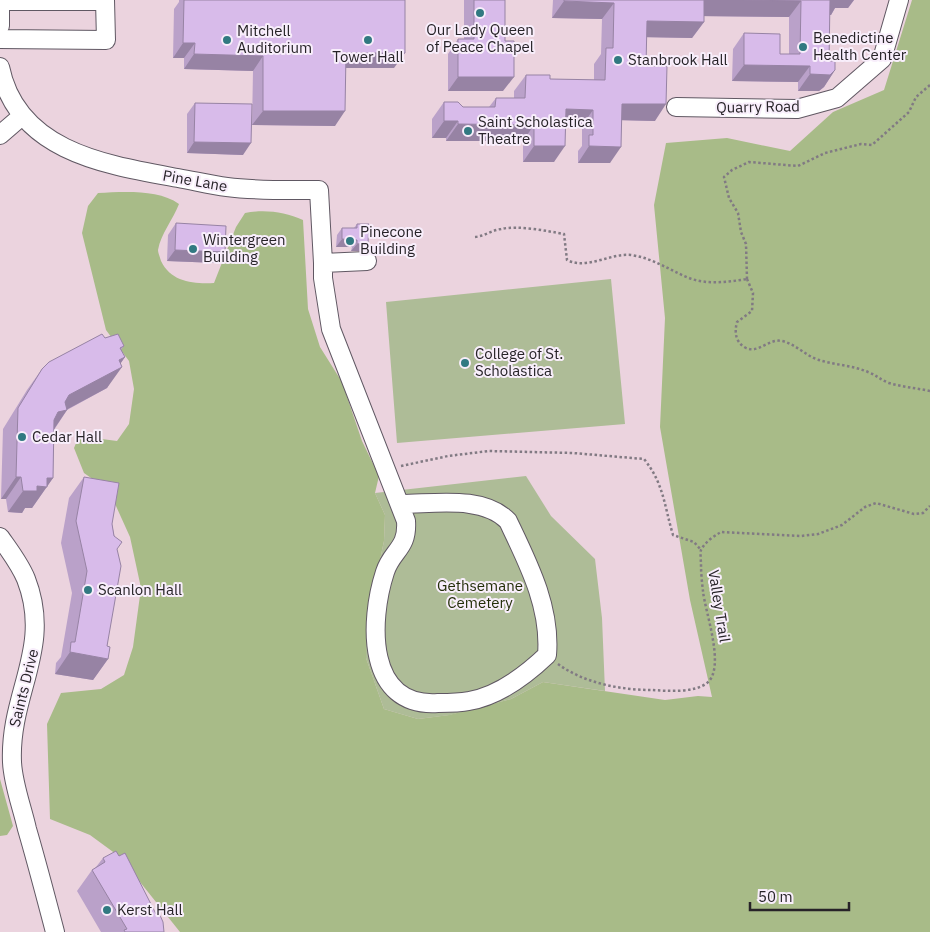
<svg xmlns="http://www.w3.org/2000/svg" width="930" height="932" font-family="'IBM Plex Sans',sans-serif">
<rect width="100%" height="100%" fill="#eae1ee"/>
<path fill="#ebd3de" d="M0,0H930V744L221,932H0Z"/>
<path fill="#aebc97" d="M611,279L625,424L397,443L386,302Z
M526,476L551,516L595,559L602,618L605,691L543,682L511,699L450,715L418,719L384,709L366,658V626L384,541L385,515L375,493Z"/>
<path fill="#a8bb88" d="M912,0H930V932H180L120,857L90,835L50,819L47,724L61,693L101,689L124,675L133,647L141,588L130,537L116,506L104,487L84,473L74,448L79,436L117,441L129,424L134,389L129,361L106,330L82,233L88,206L98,193C123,192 158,189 179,204C173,220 161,233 158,250C158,253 160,257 161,261C171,282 193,284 214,283L236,227L245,213C265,209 285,212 303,220L308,309L320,347L342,382L362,441L379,476L375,493L385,515L384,541L366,626V658L384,709L418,719L449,715L511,699L543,682L665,700L698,696L712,697L690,600L660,427L665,318L654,205L666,143L727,138L790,151L833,112L884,90Z
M0,779L13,826L7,835L0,836Z"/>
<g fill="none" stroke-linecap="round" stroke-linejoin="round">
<defs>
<path id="minor" d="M0,1H105
M0,26V0
M0,39L106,40L105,0
M0,67C17,152 107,165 178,178C195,181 211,185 227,187C258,191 289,190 319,190L323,263L367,261
M676,107L797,109L837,98L882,59L899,0
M0,135L22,116
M323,263V278L331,329L406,521C408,549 392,550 385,572C369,621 366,708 438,703C448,703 459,703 469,701C498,696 526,675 547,655C551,607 528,563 508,521C483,495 434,504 401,504
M0,537C9,550 20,564 26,579C53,648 9,693 12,762C13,784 22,807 27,829C37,863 46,898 55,932"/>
</defs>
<use href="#minor" stroke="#605863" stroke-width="20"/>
<path stroke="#817a83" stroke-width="2.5" stroke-dasharray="2.5 2.5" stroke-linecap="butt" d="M475,237C485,236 492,230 501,229C518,225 547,231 564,234L567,260C587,270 610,253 631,255C653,258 669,270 689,278C707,285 728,282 747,279
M747,279L746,244L741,232L738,213L729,198L724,177L732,170L749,162L798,166L825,153L861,144L872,145L909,112L916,97L930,85
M747,279L753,293L752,311L737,322C734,333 736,343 746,348C758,354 769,338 782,341C795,344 804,354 816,359C833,365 852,365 868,372C876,375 881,380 889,383C902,387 916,388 930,391
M401,466L448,456L489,451L573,453L644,459C664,484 664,505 673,535L694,542L701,550
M558,664C584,683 620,690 652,690C668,691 694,693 707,683C726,668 705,612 703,591C702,583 701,573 701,565C701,560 700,553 701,550C705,542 714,536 721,532L801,536L818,534L842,525L865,507L876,503L914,514L923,513L930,506"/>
<use href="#minor" stroke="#fff" stroke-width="18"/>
</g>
<path fill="#baa1c9" d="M179,0H405L394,68H346L335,126L252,125L253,71L184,69V58H173L174,9L179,2Z
M464,0H505L503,91H448V54L458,39H464Z
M553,0H854L848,8H835L831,15H830L829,61L835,70L824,87L819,91H798V82L732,81L733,49L744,33L780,54H789V17L704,16V22L692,38L646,37V66L655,121L622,120L610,163H578V151L582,146V126H566L554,162H523V141H446V138H432V119L444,102L463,107H489L496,98H514V91L526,75L550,79L594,80V64L601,54L602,19L552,18Z
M195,103L243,155L187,153V114Z
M176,223L225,252L217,263L167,261L168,235Z
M357,224L363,251H351L352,247H336L337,235L342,228H354Z
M105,338L124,346L121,350L125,357L120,364L107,388L67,410L54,430L53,478L32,508H25L22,513L8,512L6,499H1L3,429L27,390L42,369Z
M84,477L112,524L117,549L107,646L108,659L93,680L55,674L56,663L61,657L72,593L61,543L69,498Z
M103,858L164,932H101L77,891L92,870L96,867Z"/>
<path fill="#9783a4" d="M704,0H742L801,1L789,17L692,16Z
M828,0H854L848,8H835L831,15H818Z
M564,1L614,3L602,19L552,18Z
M647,21L704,22L692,38L635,37Z
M183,43H195L184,58H173Z
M346,53H405L394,68H335Z
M194,54L263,56L253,71L184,69Z
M744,65L810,66L798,82L732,81Z
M835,70L824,87L819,91H798L810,74Z
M458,77H514L503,91H448Z
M622,104H666L655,121L611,120Z
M566,109L593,110L582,126H555Z
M263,111H345L335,126L252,125Z
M444,121H458L446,138H432Z
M458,124L534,125L523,141H446Z
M194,142L251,143L243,155L187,153Z
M534,146H565L554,162H523Z
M589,146L621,147L610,163H578Z
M342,239L357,240L352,247H336Z
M368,243L363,251H351L357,244Z
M175,250L225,252L217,263L167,261Z
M125,357L116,370L122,367L107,388L64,411L67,410L52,432L43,433L69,395L119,360Z
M16,477H21L6,499H1Z
M47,478H53L32,508H25L22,513L8,512L23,491L37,486Z
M70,652L108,659L93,680L55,674Z"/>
<path fill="#d8bbea" stroke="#9783a4" d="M184,0H405V53H346L345,111H263V56L194,54L195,43H183Z
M474,0H505V41H514V77H458V39H474Z
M564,0H704V22L647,21L646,66H667L666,104H622L621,147L589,146V135H593V110L566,109L565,146H534V125L458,124V121H444V102H458L463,107H495L496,98H525L526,75H550V79L605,80L606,48H613L614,3L564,1Z
M742,0H830L829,61H835V70L830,75L810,74V66L744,65V33L780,34V54H800L801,1Z
M195,103L252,104L251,143L194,142Z
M176,223L226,226L225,252L175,250Z
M357,224H369L368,243L357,244V240L342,239V228H357Z
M102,334L105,338L118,334L124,346L120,348L125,357L119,360L122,367L69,395L65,402L67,410L58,412L54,420L53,478H47V487L37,486V491H23L21,477H16L18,408L42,369L49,362Z
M84,477L119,483L112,524L114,536L122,542L117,549L121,566L107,646L110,647L108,659L70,652L71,642H75L87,571L76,521Z
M116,851L119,856L125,853L156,914L159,913L163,922L164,932H125L124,930L127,929L92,870L105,862L103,858Z"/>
<g fill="#317981" stroke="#f8eefb" stroke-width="2">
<circle cx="480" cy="13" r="5"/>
<circle cx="227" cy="40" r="5"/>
<circle cx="368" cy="40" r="5"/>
<circle cx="803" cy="47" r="5"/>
<circle cx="618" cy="60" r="5"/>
<circle cx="468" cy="131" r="5"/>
<circle cx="350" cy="241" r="5"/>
<circle cx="193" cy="249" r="5"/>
<circle cx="465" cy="363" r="5"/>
<circle cx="22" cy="437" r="5"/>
<circle cx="88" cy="590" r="5"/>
<circle cx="107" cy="910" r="5"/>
</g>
<g text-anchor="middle" stroke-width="4" stroke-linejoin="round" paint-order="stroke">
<g font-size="15" fill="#272328" stroke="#f8eefb" text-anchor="start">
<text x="480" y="35" text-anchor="middle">Our Lady Queen<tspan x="480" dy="17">of Peace Chapel</tspan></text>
<text x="237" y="36">Mitchell<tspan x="237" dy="17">Auditorium</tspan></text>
<text x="813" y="43">Benedictine<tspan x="813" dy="17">Health Center</tspan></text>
<text x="368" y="62" text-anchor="middle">Tower Hall</text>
<text x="628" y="65">Stanbrook Hall</text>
<text x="478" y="127">Saint Scholastica<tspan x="478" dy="17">Theatre</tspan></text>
<text x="360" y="237">Pinecone<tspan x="360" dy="17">Building</tspan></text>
<text x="203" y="245">Wintergreen<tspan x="203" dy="17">Building</tspan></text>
<text x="475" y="359">College of St.<tspan x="475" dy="17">Scholastica</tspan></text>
<text x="32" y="442">Cedar Hall</text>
<text x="98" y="595">Scanlon Hall</text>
<text x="117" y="915">Kerst Hall</text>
</g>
<g font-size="15" fill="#272328" stroke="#f8eefb">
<text transform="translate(758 107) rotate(-1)" y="5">Quarry Road</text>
<text transform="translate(195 181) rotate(10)" y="5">Pine Lane</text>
<text transform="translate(719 606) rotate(81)" y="5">Valley Trail</text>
<text transform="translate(24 688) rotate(-76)" y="5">Saints Drive</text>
</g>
<g font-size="15" fill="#232e08" stroke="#f8eefb">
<text x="480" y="591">Gethsemane<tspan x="480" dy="17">Cemetery</tspan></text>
</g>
</g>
<path d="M750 902v8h99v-8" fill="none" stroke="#272328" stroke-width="2.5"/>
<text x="758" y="902" font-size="15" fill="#272328" stroke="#f8eefb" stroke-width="4" paint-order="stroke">50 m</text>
</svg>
